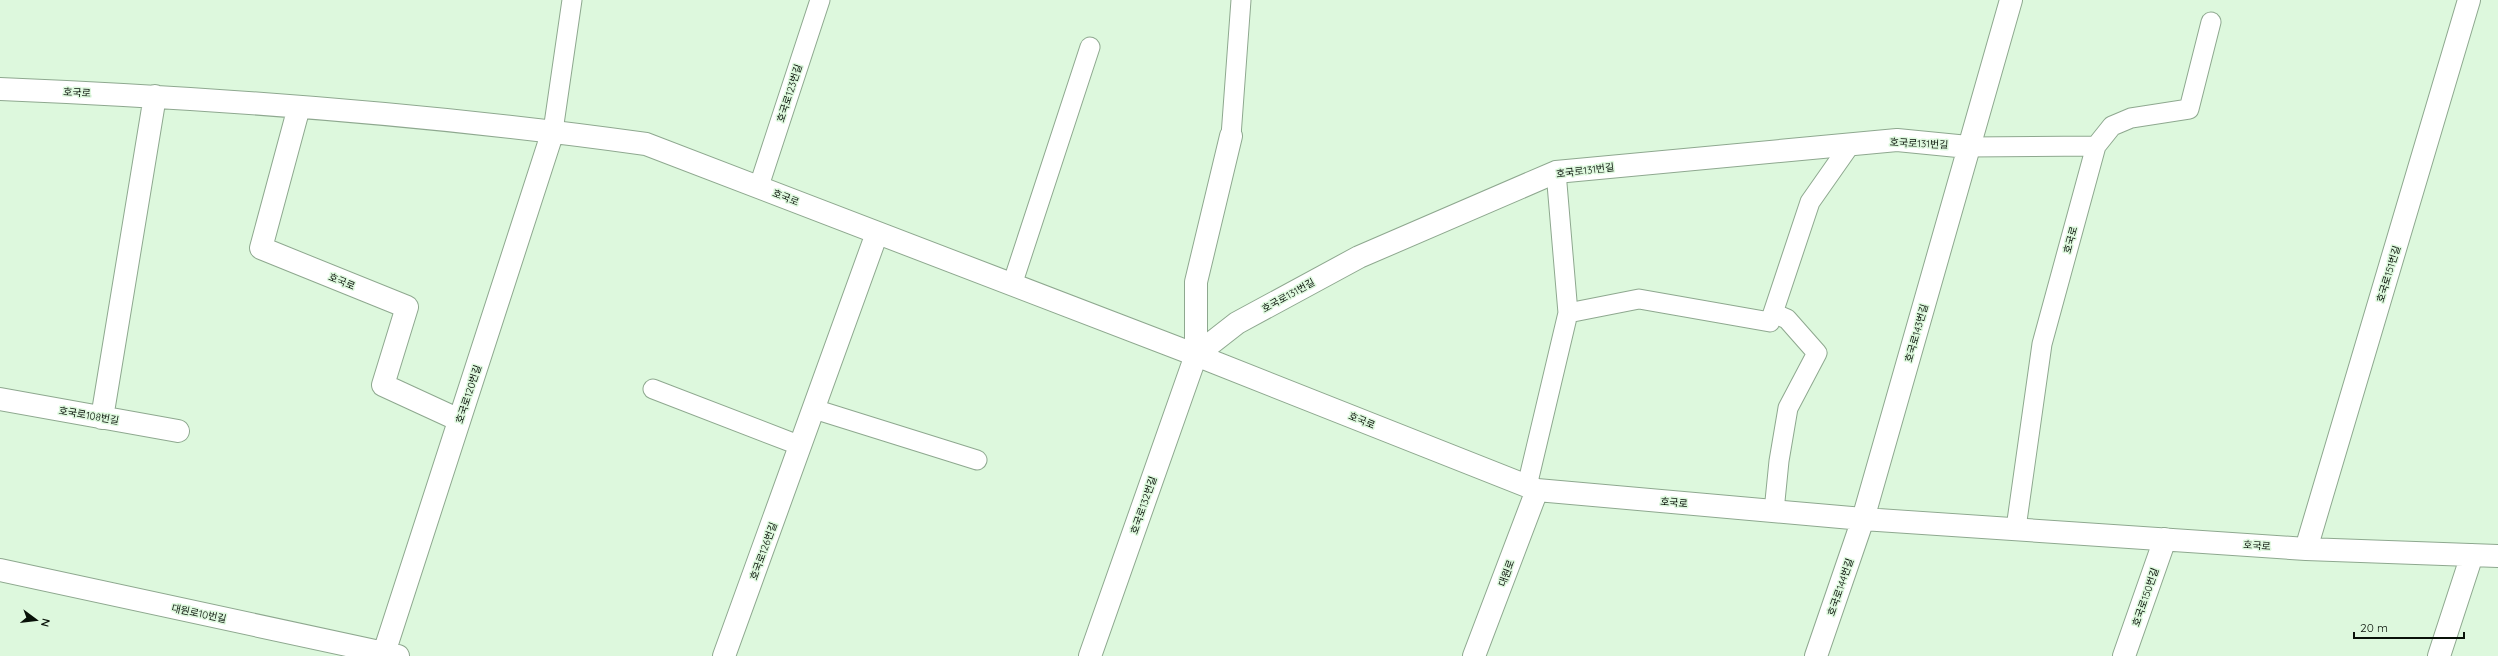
<svg xmlns="http://www.w3.org/2000/svg" width="2498" height="656" font-family="Quicksand,'Noto Sans KR',sans-serif">
<rect width="100%" height="100%" fill="#ddf8dd"/>
<g fill="none" stroke-linecap="round" stroke-linejoin="round">
<defs>
<path id="lane" d="M553,131L572,0
M1231,136L1241,0
M1968,147L2096,146
M759,186L820,0
M1012,285L1090,47
M1568,313L1639,299L1770,322L1810,202L1850,145
M1773,313L1787,319L1817,353L1788,408L1779,461L1774,511
M653,389L801,446
M814,409L977,460
M1527,486L1568,313L1556,172
M2016,528L2042,344L2096,146L2112,126L2131,118L2189,109L2211,22"/>
<path id="street" d="M0,89C216,98 432,114 646,144L1196,355L1537,490L1863,519L2306,549L2498,556
M299,107L261,248L407,307L383,385L459,420
M1196,355L1237,323L1359,257L1556,172L1897,140L1968,147
M0,399L178,431
M102,418L155,96
M2306,549L2469,0
M0,570L398,656
M383,656L553,131
M724,656L877,233
M1090,656L1196,355V282L1231,136
M1474,656L1537,490
M1816,656L1863,519L2011,0
M2124,656L2165,539
M2439,656L2472,555"/>
</defs>
<use href="#lane" stroke="#8ea88f" stroke-width="21"/>
<use href="#street" stroke="#8ea88f" stroke-width="24"/>
<use href="#lane" stroke="#fff" stroke-width="19"/>
<use href="#street" stroke="#fff" stroke-width="22"/>
</g>
<g text-anchor="middle" stroke-width="3" stroke-linejoin="round" paint-order="stroke">
<g font-size="10" fill="#081108" stroke="#ddf8dd">
<text transform="translate(77 92) rotate(3)" y="4">호국로</text>
<text transform="translate(789 93) rotate(-72)" y="4">호국로123번길</text>
<text transform="translate(1919 143) rotate(3)" y="4">호국로131번길</text>
<text transform="translate(1585 170) rotate(-7)" y="4">호국로131번길</text>
<text transform="translate(786 197) rotate(21)" y="4">호국로</text>
<text transform="translate(2070 240) rotate(-75)" y="4">호국로</text>
<text transform="translate(2388 274) rotate(-73)" y="4">호국로151번길</text>
<text transform="translate(342 281) rotate(22)" y="4">호국로</text>
<text transform="translate(1288 295) rotate(-29)" y="4">호국로131번길</text>
<text transform="translate(1916 333) rotate(-74)" y="4">호국로143번길</text>
<text transform="translate(468 394) rotate(-72)" y="4">호국로120번길</text>
<text transform="translate(89 415) rotate(10)" y="4">호국로108번길</text>
<text transform="translate(1362 420) rotate(22)" y="4">호국로</text>
<text transform="translate(1674 502) rotate(5)" y="4">호국로</text>
<text transform="translate(1143 505) rotate(-71)" y="4">호국로132번길</text>
<text transform="translate(2257 545) rotate(4)" y="4">호국로</text>
<text transform="translate(763 551) rotate(-70)" y="4">호국로126번길</text>
<text transform="translate(1506 573) rotate(-70)" y="4">대원로</text>
<text transform="translate(1840 587) rotate(-71)" y="4">호국로144번길</text>
<text transform="translate(2145 597) rotate(-71)" y="4">호국로150번길</text>
<text transform="translate(199 613) rotate(12)" y="4">대원로10번길</text>
</g>
</g>
<g transform="translate(36 620) rotate(105)" stroke="#ddf8dd" stroke-width="3" paint-order="stroke">
<path d="M0-3L7 15L0 10L-7 15Z" fill="#081108"/>
<text y="-6" font-size="11" font-weight="bold" text-anchor="middle" fill="#081108">N</text>
</g>
<path d="M2354 632v6h110v-6" fill="none" stroke="#081108" stroke-width="2"/>
<text x="2360" y="632" font-size="12" fill="#081108" stroke="#ddf8dd" stroke-width="3" paint-order="stroke">20 m</text>
</svg>
